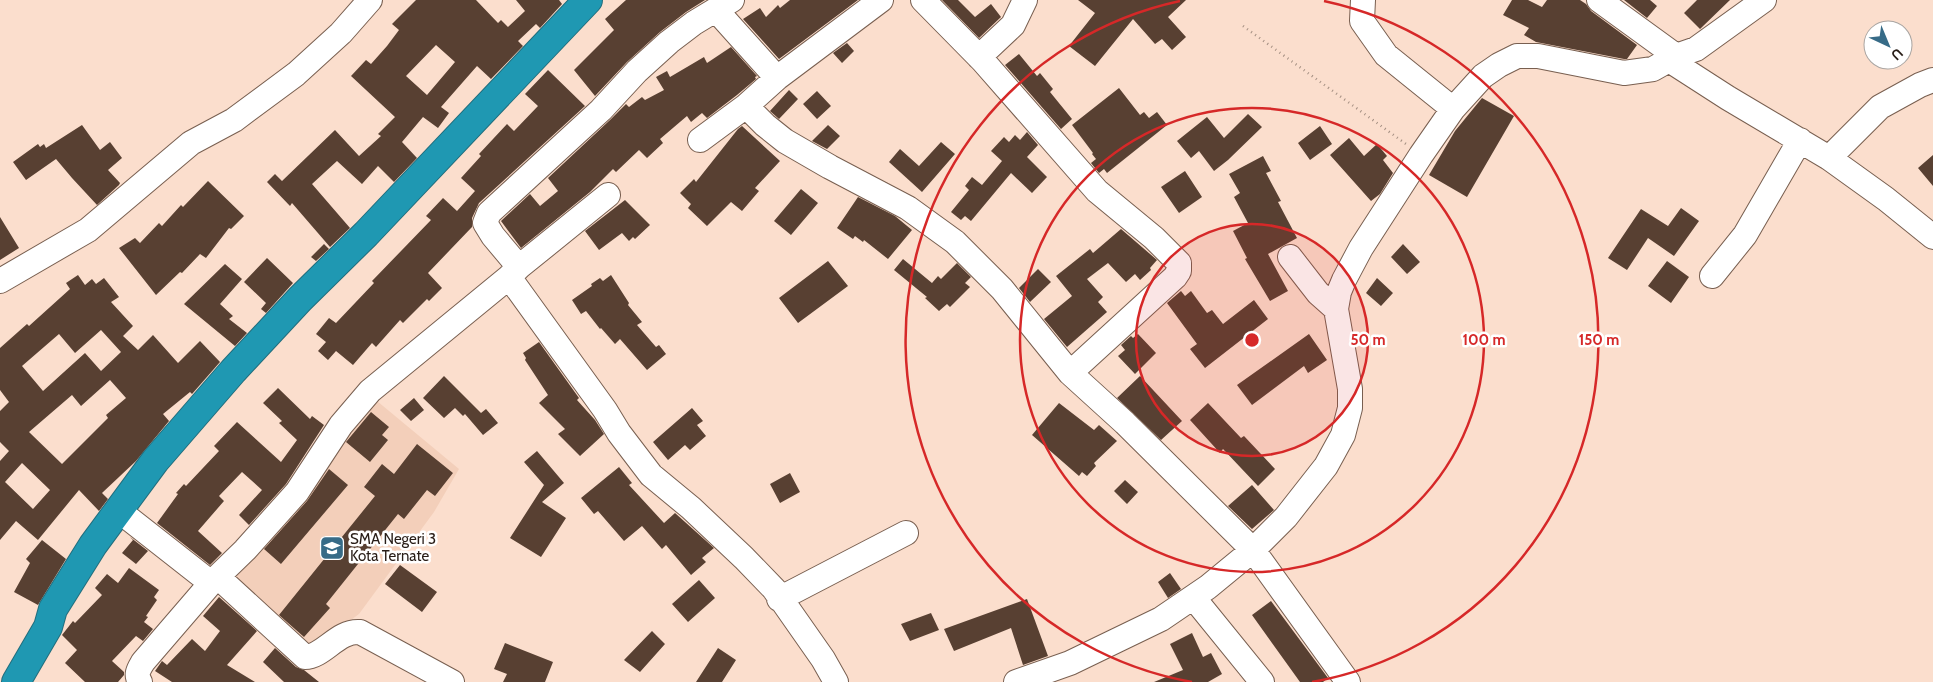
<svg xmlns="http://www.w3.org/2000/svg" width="1933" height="682" font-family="Cabin,sans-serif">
<rect width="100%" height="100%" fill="#fbdecd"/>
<path fill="#f3cfba" d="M377,401L459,469L434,512L359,614L307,652L226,577L289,519L369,408Z"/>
<path fill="#584032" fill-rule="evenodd" d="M416,0H476L498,23L501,20L508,27L525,11L516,0H559L562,4L540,28L536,24L518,41L523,46L491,79L477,66L441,107L449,113L438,128L423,117L402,142L417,158L394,182L378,166L362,184L337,161L312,184L350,228L330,247L292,203L290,206L267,182L275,174L282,181L335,130L359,156L381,136L378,134L395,117L351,76L366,60L371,64L387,46L399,30L392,24ZM436,45L455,62L427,95L406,76Z
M626,0H705L686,12L660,32L627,62L595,96L574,70L614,30L605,19Z
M790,0H858L779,59L743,19L760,8L766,17L778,5L780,8Z
M942,0H958L975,17L991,4L1001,17L979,38Z
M1078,0H1186L1168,17L1186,37L1172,50L1162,39L1155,44L1133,19L1095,66L1069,46L1095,13Z
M1512,0H1528L1542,7L1547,0H1580L1586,4L1591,11L1637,45L1627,59H1624L1536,42L1524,35L1529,28L1503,15Z
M1624,0H1650L1657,6L1647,18Z
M1697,0H1730L1700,29L1684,13Z
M847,43L854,51L842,63L833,53Z
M731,47L757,76L755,77L756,79L737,95L707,118L702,113L691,122L687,116L660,139L663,143L647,158L639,150L616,172L613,169L590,192L521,248L501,221L530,194L540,206L558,191L548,178L610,120L626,104L629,107L642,97L645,100L664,90L656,77L667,71L670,77L704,57L707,63Z
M1019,54L1037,76L1040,73L1053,89L1050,92L1072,119L1061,129L1005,65Z
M548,70L585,106L479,203L472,218V227L428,273L442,288L429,301L427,299L403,323L400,320L376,347L372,343L353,365L336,351L328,360L318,351L326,342L316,334L329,318L336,323L374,283L372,281L431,220L426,216L443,198L457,211L475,191L461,178L481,156L479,154L507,124L514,131L538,106L525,94Z
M1119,88L1140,115L1144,112L1149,118L1157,112L1167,125L1107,173L1104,169L1099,173L1091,163L1096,159L1092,154L1093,153L1072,125Z
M789,90L798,99L779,119L770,111Z
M817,91L831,106L817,119L803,104Z
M1482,98L1514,116L1467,197L1429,175L1455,131Z
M1248,114L1262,127L1228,160L1214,171L1199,151L1191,158L1177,141L1207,117L1224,138Z
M82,125L100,150L110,142L122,158L108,170L120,183L119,185L97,205L72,178L56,159L26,180L13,162L38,144L40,147L44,144L46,148Z
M828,125L840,136L827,149L812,141Z
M742,126L780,161L755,188L759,191L742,211L731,202L707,226L688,208L691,204L680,193L694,179L696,182L738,129Z
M1320,126L1332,144L1310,160L1298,143Z
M1027,132L1038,145L1027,157L1047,177L1032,193L1011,173L971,221L965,216L961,220L951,212L969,190L965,186L972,177L982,185L1002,161L991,151L1004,137L1009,142L1015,135L1020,140Z
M1349,138L1364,156L1377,144L1387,156L1383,160L1393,173L1380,194L1371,201L1330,155Z
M941,142L955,154L922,192L889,162L900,149L919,166Z
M1933,155V186L1918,168Z
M1263,156L1271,171L1266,173L1281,201L1278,202L1297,238L1268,254L1288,291L1270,301L1245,259L1247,258L1233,231L1248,223L1234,197L1240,193L1229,174Z
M1185,171L1202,197L1179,213L1161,187Z
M208,181L244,216L231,229L229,228L206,258L200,254L182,273L180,272L156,295L119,248L135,238L140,243L159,223L162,226L181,205L183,207Z
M801,189L818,203L791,235L774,221Z
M858,197L895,216L912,230L888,259L864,240L863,242L855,236L853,239L837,228Z
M625,200L650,225L635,239L633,237L629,241L622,233L599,250L585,231Z
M1681,208L1699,221L1674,256L1648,238L1627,270L1608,258L1641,209L1668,226Z
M0,217L19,248L0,260Z
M1121,229L1157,260L1150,268L1151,270L1140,280L1135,274L1126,282L1108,263L1087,279L1103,297L1098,302L1107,312L1067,347L1044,319L1072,296L1056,276L1090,249L1093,253Z
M324,244L329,249L316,261L311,257Z
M1403,244L1420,262L1407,274L1391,257Z
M267,258L293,283L266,313L261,309L266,303L244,282Z
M903,259L932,283L938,276L941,279L957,263L971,277L965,283L970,287L950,307L947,304L939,311L925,298L927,297L894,270Z
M828,261L848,286L798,323L779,298Z
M1667,261L1689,277L1671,303L1648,286Z
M225,264L242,279L220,304L233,316L229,319L247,333L235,346L184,304Z
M1038,269L1051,282L1030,302L1019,288Z
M78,275L85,285L92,279L96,284L104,278L119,297L111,302L133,326L123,336L138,350L153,335L178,363L200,341L220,362L192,394L190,392L163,414L169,421L136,461L102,493L108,499L99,511L79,490L38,540L16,521L0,540V461L9,451L0,442V411L9,402L0,390V348L27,324L29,326L70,289L66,283ZM101,330L121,352L101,371L85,353L43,391L22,366L59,334L75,353ZM110,380L126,398L106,415L108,418L62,464L29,432L72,395L81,406ZM22,463L50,490L33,509L5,482Z
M611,275L629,303L628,305L642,322L637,325L656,347L659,345L666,354L647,370L620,339L615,344L601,328L600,329L586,311L581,314L572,300L592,286L591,284L600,278L603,281Z
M1377,278L1393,293L1381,306L1366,293Z
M1181,291L1185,296L1191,291L1207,313L1212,310L1223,324L1254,300L1268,319L1205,368L1190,349L1197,344L1167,303Z
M1138,334L1156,353L1135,374L1118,356L1125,350L1121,345L1131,336L1133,338Z
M1309,334L1327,360L1308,373L1304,366L1252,405L1237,385Z
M539,342L579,398L577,400L595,420L604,434L580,456L558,434L565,429L539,403L548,395L525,360L526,358L523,353Z
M444,376L481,413L486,409L498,423L483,435L465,414L463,416L455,408L444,418L423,398Z
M1140,376L1182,421L1161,440L1117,398Z
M278,388L310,419L312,416L324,425L286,484L249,525L239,515L262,490L242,472L219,496L224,501L198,531L222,553L210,565L157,523L178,494L176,493L184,484L186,486L219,451L214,446L237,422L281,462L297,440L279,423L282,421L263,403Z
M414,398L424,410L411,421L400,410Z
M1059,403L1094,430L1099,425L1117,441L1094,463L1096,466L1087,476L1082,472L1079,476L1032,435Z
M1208,403L1241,438L1244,436L1275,469L1258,486L1223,449L1220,453L1190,420Z
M692,408L703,421L697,425L706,436L690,450L685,445L668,460L653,442Z
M371,412L389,427L382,435L388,440L370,462L346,442Z
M417,444L453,473L435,496L427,490L404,519L398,514L326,604L330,608L304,637L279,615L375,496L364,487L382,464L394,474Z
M537,451L564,483L542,502L566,518L541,557L510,538L544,485L524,462Z
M619,467L632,483L629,485L664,523L675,513L714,548L702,558L706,562L691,575L666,545L662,549L642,526L624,541L598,511L594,514L581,498Z
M329,469L348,485L281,564L264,549L307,501Z
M790,473L800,492L780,503L770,484Z
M1125,480L1138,492L1127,504L1114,491Z
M1252,485L1274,510L1252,529L1228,506Z
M130,537L148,551L136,564L122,553L133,540Z
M42,540L66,559L38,605L14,592L30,563L26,559Z
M400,565L437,592L422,612L385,584Z
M129,568L159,590L154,597L157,600L146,616L148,617L144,622L153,629L143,641L136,636L112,661L124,672V675L118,682H85L65,663L77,650L62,635L73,621L75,623L102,595L95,588L107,574L118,583Z
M1170,573L1181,589L1168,598L1158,582Z
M699,580L715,598L688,622L672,604Z
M219,597L257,631L227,665L255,682H172L155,671L162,661L167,665L192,639L205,651L220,631L203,616Z
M1027,599L1048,656L1023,665L1011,628L954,651L944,629Z
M1271,601L1328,678L1323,682H1300L1252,615Z
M931,613L939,630L910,641L901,624Z
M652,631L665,644L640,672L624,660Z
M1192,633L1203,657L1211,653L1222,674L1208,682H1154L1183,670L1170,644Z
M505,643L553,662L545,682H503L507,674L494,669Z
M275,648L296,667L304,670L319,682H284L263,662Z
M718,648L736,660L722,682H696Z"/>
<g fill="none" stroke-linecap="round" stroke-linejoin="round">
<defs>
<path id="minor" d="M732,0L694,23L669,42L637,71L601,110L489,213L485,223L493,236L519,267L509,277L605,410L619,433L651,475L691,508L744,558L774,589L823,659L836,682
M923,0L983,61L1097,191L1154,238L1179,263V271L1175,277L1070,373
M1363,0L1362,21L1386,55L1453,109
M1599,0L1676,56L1696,49L1764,0
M716,10L777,78L746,106L765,125L785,141L830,167L908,208L955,242L1002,289L1070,373L1125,423L1253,550L1348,682
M979,57L1013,25L1025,0
M1669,60L1728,98L1829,158L1886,199L1933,237
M777,78L881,0
M700,140L746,106
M1829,158L1880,107L1920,85L1933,80
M1290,257L1318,293L1336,309
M519,267L608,195
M1712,276L1745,235L1800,140
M0,281L88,230L191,143L234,120L296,74L341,33L370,0
M118,510L211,583
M218,577L305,657C323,657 338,630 360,632L452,682
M1193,597L1262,682
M779,599L906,533
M140,682C135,674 139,669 143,662L211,583L245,550L297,492L341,425L370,391L509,277
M1016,682L1070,663L1161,619L1208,587L1253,550L1286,517L1326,466L1343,435L1350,408V389L1336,309L1339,292L1344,280L1361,248L1421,155L1453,109L1483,76L1499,65L1517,56H1538L1624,73L1653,69L1676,56"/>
<path id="highway" d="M16,682L48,627L53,609L93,545L155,461L233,371L300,299L366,234L588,0"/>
</defs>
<use href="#minor" stroke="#785f50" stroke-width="26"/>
<use href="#highway" stroke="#226d7c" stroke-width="30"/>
<path stroke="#a48f82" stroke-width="2.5" stroke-dasharray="1 4" stroke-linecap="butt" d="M1243,26L1406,144"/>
<use href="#minor" stroke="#fff" stroke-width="24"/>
<use href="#highway" stroke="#1f98b2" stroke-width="28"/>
</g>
<circle cx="1252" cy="340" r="116" fill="#d62828" fill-opacity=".12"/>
<g fill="none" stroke="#d62828" stroke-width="2.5">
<circle cx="1252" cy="340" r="116"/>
<circle cx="1252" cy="340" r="232"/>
<path d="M1192 682A347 347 0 0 1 1180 1M1324 1A347 347 0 0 1 1312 682"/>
</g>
<defs>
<symbol id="school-square" viewBox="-11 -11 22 22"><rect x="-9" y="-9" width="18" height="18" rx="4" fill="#376b87" stroke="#fff"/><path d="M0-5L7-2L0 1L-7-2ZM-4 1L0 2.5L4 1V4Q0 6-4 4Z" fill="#fff"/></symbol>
</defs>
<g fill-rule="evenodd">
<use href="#school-square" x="318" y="534" width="28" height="28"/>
</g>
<g text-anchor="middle" stroke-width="5" stroke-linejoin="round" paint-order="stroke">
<g font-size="15" fill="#281d17" stroke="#fff" text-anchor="start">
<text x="350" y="544">SMA Negeri 3<tspan x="350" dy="17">Kota Ternate</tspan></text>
</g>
</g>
<circle cx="1252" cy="340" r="8" fill="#d62828" stroke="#fff" stroke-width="2.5"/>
<g font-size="15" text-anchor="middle" font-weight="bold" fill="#d62828" stroke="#fff" stroke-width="5" stroke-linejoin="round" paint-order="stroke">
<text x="1368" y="345">50 m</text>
<text x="1484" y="345">100 m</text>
<text x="1599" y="345">150 m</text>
</g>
<g transform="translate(1888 45) rotate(136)"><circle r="24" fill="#ffffff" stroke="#a9a5a2"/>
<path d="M0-4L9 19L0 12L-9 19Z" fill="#376b87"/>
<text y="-8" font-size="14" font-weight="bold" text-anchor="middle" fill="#281d17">U</text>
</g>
</svg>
